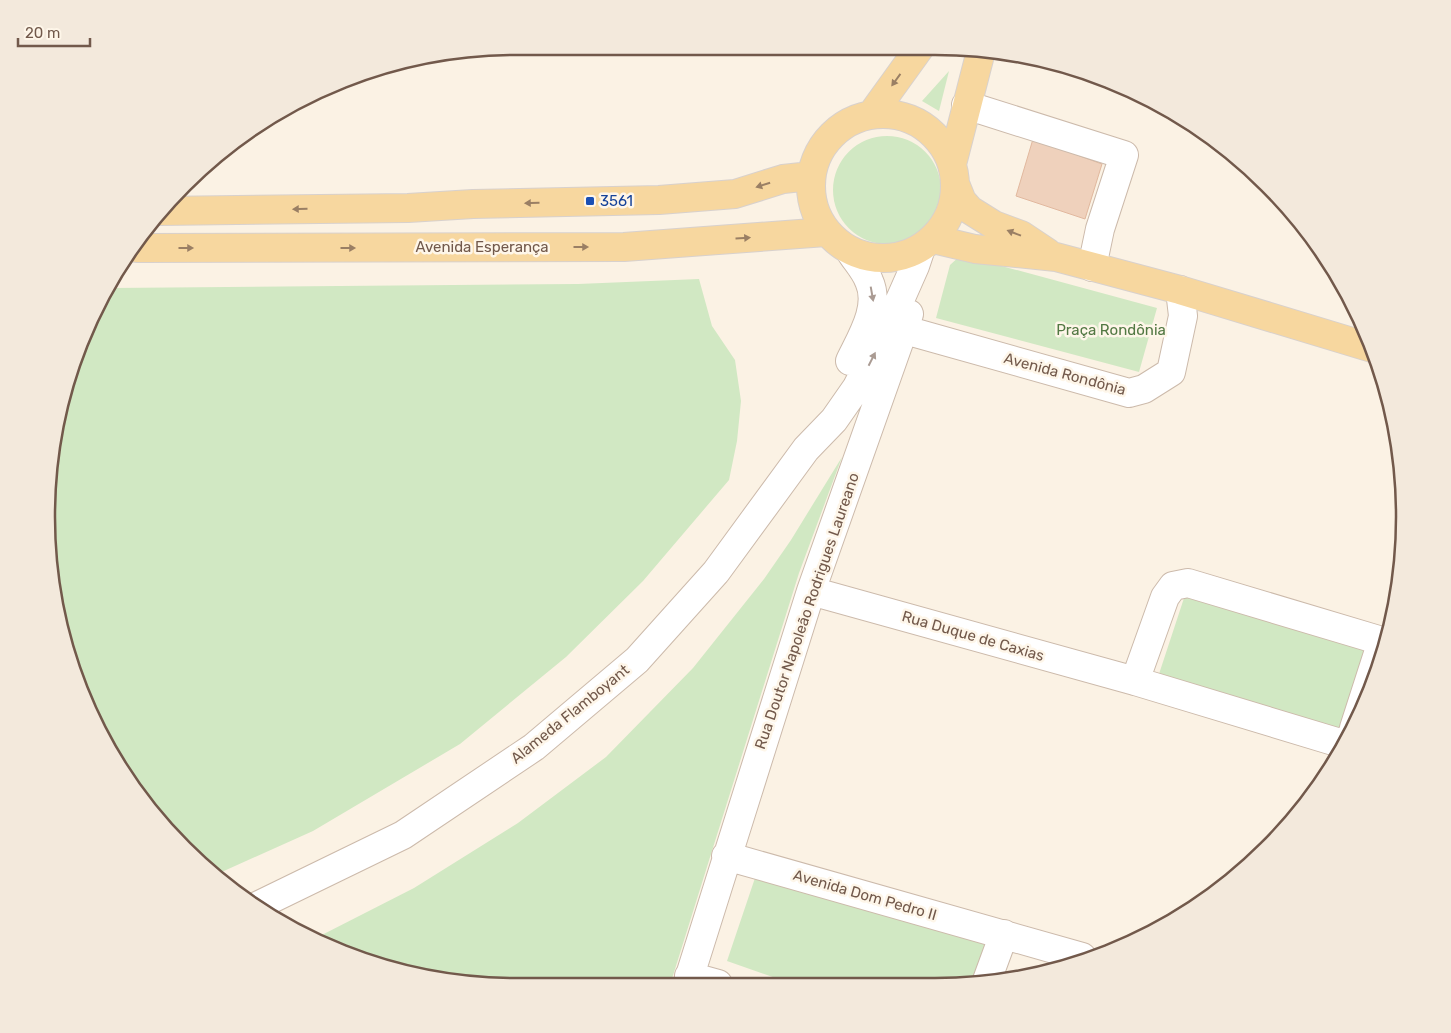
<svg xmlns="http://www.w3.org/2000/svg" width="1451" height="1033" font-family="Rubik,sans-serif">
<rect width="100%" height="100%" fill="#fbf2e4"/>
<path fill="#d1e8c3" d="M949,71L939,111L922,101Z
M833 190a54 54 0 1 1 108 0a54 54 0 1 1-108 0Z
M961,255L1157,308L1139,372L936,318L950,265Z
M699,279L712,326L735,360L741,401L737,441L729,480L643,581L566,657L460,744L313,831L215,875L163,827L95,724L50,578V455L82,336L112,288L578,284Z
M842,457L799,573L670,985L486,986L395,971L312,940L414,888L518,823L606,757L693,668L764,579L791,540Z
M1186,592L1375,654L1348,736L1159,674Z
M755,878L992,939L977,983L793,984L727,961Z"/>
<path fill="#efd1bc" stroke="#e1b89e" d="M1033,139L1102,164L1085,219L1016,196Z"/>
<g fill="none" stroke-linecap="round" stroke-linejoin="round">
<defs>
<path id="minor" d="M966,105L1124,155L1100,229L1092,267
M905,330L1129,393L1144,389L1171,372L1183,316L1180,290
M850,361C861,338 881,307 869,281C865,270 856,261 850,251
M811,591L1135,681L1340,743L1346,740
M1135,681L1165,597L1173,586L1188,583L1382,641L1354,728
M726,856L1082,957
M257,906L403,835L534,747L637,660L716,572L806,449L834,420L857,387L888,327L915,266L921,248
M689,976L718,984
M986,983L1004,934
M687,985L811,591L909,314"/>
<path id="major" d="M872,114L921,46
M811 186a72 72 0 1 1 144 0a72 72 0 1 1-144 0Z
M952,164L981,51
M956,186L962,201L970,210L994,225L1021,235L1048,253
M160,211L408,208L473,204L659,200L735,194L783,179L811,176
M933,239L975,249L1056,257L1180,290L1372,348
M137,248L624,247L826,232"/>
</defs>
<use href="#minor" stroke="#ccbaab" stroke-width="30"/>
<use href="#major" stroke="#d8d1cd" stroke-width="30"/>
<use href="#minor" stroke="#fff" stroke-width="28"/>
<use href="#major" stroke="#f7d79f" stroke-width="28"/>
</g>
<defs><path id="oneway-solid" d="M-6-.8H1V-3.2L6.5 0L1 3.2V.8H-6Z" transform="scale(1.25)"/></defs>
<g fill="#9a7f64">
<use href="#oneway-solid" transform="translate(896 80) rotate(126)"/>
<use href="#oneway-solid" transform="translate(763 185) rotate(162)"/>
<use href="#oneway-solid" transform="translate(532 203) rotate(179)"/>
<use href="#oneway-solid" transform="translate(300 209) rotate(179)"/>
<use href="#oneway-solid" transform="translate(1014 233) rotate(-159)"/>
<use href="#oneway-solid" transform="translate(743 238) rotate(-4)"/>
<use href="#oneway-solid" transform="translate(581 247)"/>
<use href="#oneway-solid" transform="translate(186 248)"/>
<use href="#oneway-solid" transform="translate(348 248)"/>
</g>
<g fill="#aa9b93">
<use href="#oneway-solid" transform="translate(872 294) rotate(80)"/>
<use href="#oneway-solid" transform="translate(872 359) rotate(-63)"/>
</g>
<rect fill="#1a4fb4" stroke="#fef6e9" stroke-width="2" x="585" y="196" width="10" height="10" rx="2.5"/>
<g text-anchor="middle" stroke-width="5" stroke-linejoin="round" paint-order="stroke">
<g font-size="15" fill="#164399" stroke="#fef6e9" text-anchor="start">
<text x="600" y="206">3561</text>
</g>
<g font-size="15" fill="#72594b" stroke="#fef6e9">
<text x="482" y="252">Avenida Esperança</text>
<text transform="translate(1065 374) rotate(15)" y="5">Avenida Rondônia</text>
<text transform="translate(807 611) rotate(-71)" y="5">Rua Doutor Napoleão Rodrigues Laureano</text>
<text transform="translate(973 636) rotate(16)" y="5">Rua Duque de Caxias</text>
<text transform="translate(570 714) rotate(-39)" y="5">Alameda Flamboyant</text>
<text transform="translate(865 895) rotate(16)" y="5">Avenida Dom Pedro II</text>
</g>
<g font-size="15" fill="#527843" stroke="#fef6e9">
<text x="1111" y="335">Praça Rondônia</text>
</g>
</g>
<path d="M0 0H1451V1033H0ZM516 55H935A461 461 0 0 1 1396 516V517A461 461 0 0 1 935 978H516A461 461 0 0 1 55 517V516A461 461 0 0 1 516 55Z" fill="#f3e9dc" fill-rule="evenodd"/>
<path fill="none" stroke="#72594b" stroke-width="2.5" d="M516 55H935A461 461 0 0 1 1396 516V517A461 461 0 0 1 935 978H516A461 461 0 0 1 55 517V516A461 461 0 0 1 516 55Z"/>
<path d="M18 38v8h72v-8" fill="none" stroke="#72594b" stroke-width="2.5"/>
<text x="25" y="38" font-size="15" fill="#72594b" stroke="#fef6e9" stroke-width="4" paint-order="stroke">20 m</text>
</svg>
